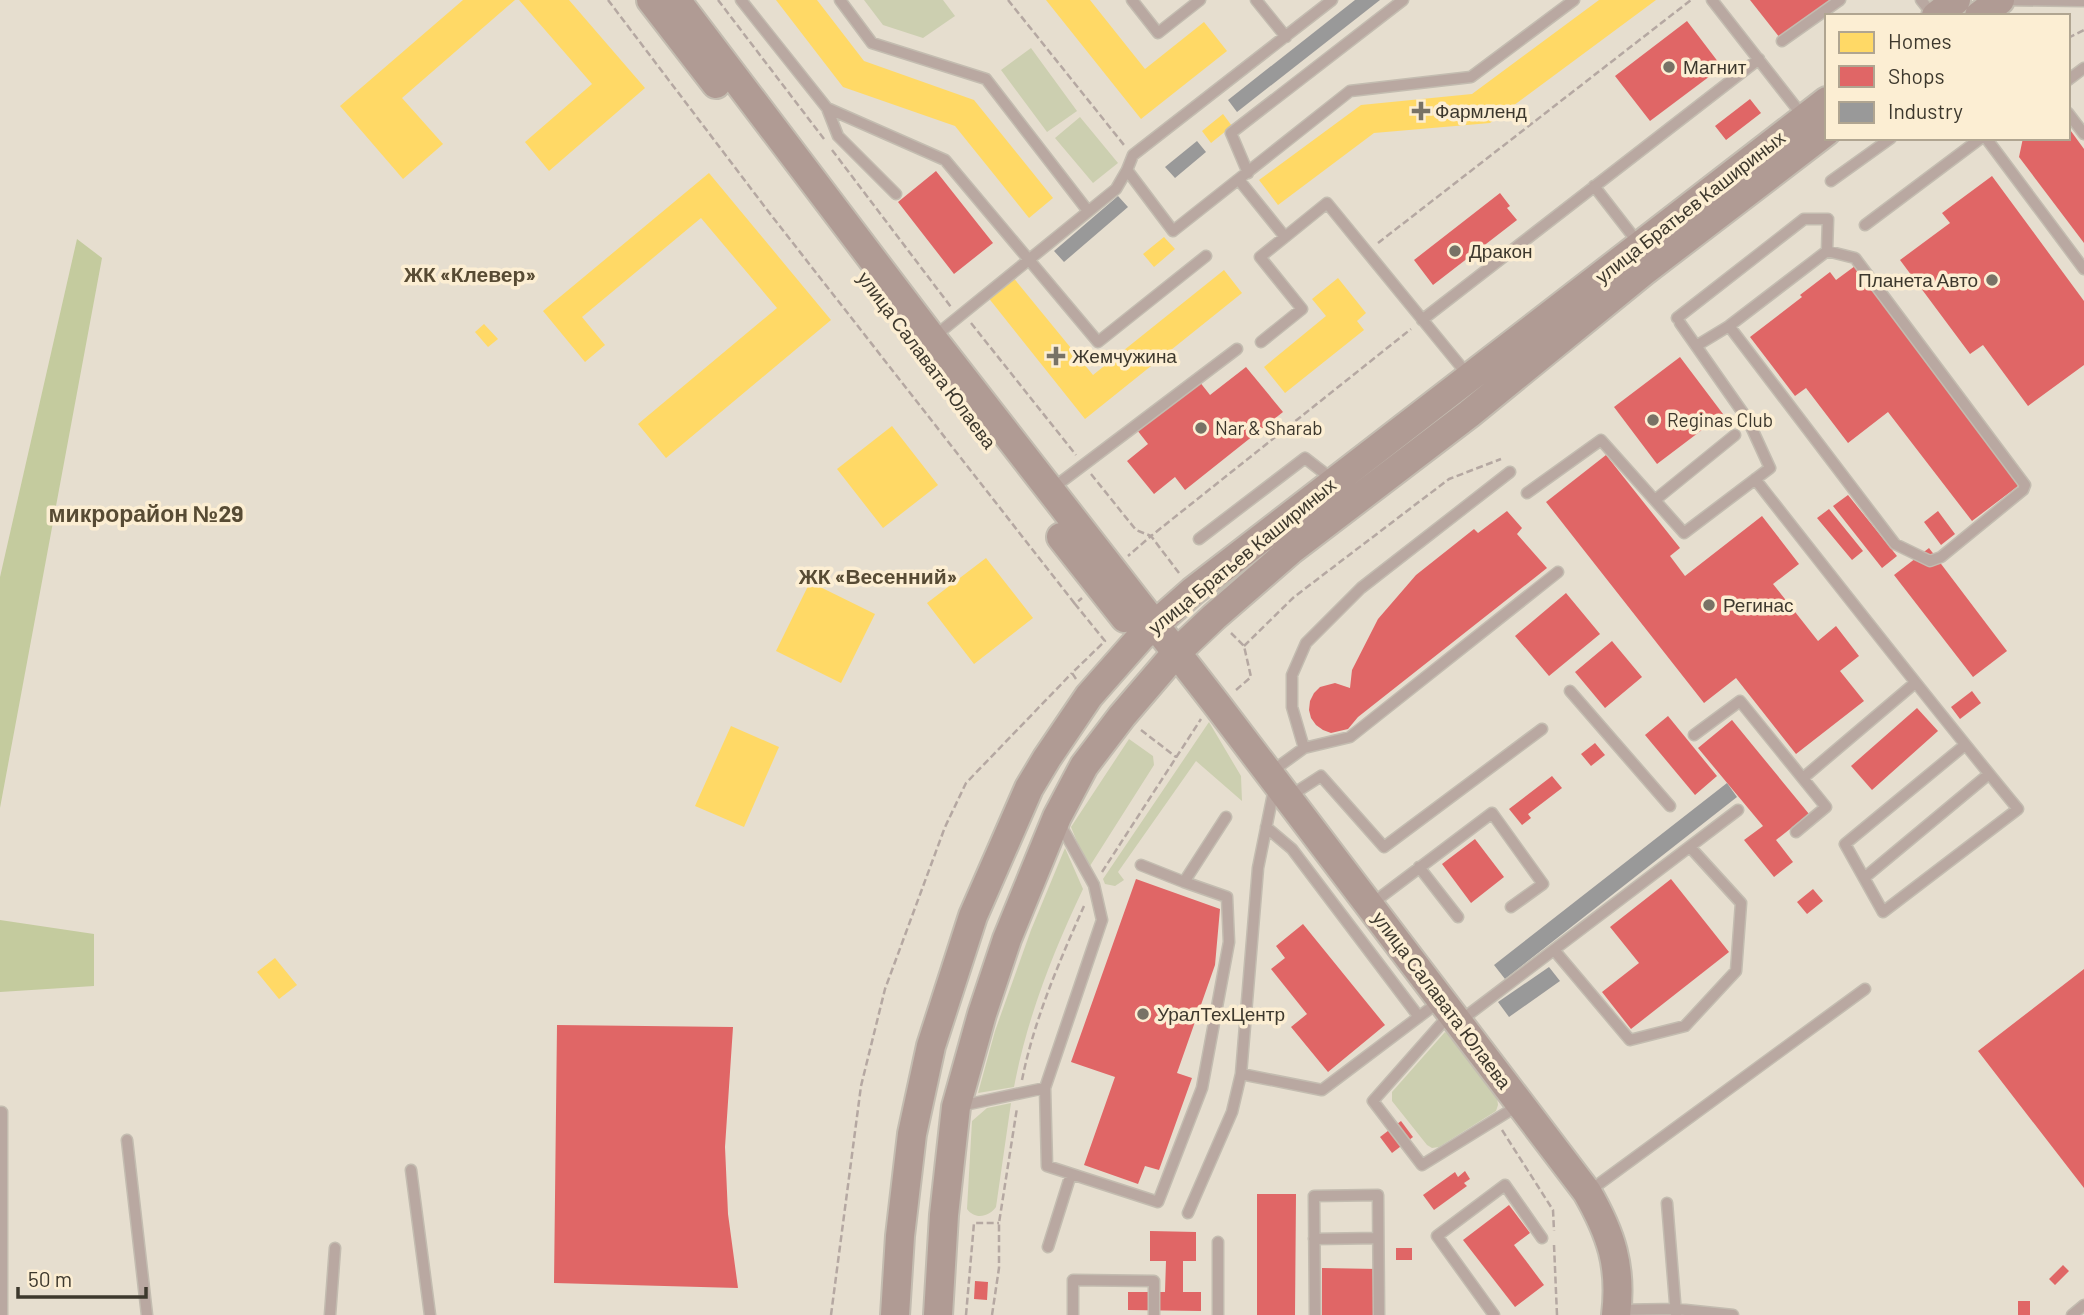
<svg xmlns="http://www.w3.org/2000/svg" width="2084" height="1315" font-family="Barlow,sans-serif">
<rect width="100%" height="100%" fill="#e6decf"/>
<path fill="#cccfb0" d="M864,0H943L955,16L923,38L883,25Z
M1031,48L1077,111L1047,132L1001,70Z
M1080,117L1118,163L1093,183L1055,138Z
M1209,722L1241,776L1242,801L1196,761L1118,872L1124,880L1115,886L1105,884L1103,879Z
M1129,739L1153,756L1154,765L1088,869L1071,827Z
M1065,848L1083,889C1053,952 1027,1018 1014,1087L978,1093L995,1031L1031,930Z
M1445,1032L1450,1035L1497,1097L1498,1105L1496,1111L1439,1147L1432,1148L1427,1145L1392,1101V1092Z
M1011,1103L996,1207C989,1217 975,1220 967,1209L972,1121L987,1108Z"/>
<path fill="#c4cb9e" d="M77,239L102,258L0,808V577Z
M0,920L94,934V986L0,992Z"/>
<path fill="#ffd966" d="M463,0H515L402,98L443,144L403,179L340,106Z
M519,0H569L645,88L549,171L525,142L592,84Z
M776,0H817L864,61L974,100L1053,198L1029,218L955,126L843,87Z
M1046,0H1090L1145,69L1204,22L1227,51L1141,119Z
M1599,0H1656L1490,123L1374,133L1278,205L1259,180L1361,105L1472,94Z
M1223,114L1232,126L1211,143L1202,131Z
M709,173L831,320L666,458L638,424L777,308L701,218L582,317L605,345L585,362L543,311Z
M1164,237L1175,249L1154,267L1143,254Z
M1224,270L1242,293L1085,419L987,296L1012,276L1093,375Z
M1338,278L1366,313L1357,321L1364,330L1285,393L1264,367L1326,316L1312,299Z
M484,324L498,339L488,347L475,332Z
M892,426L938,485L883,528L837,469Z
M986,558L1033,618L974,664L927,603Z
M810,582L875,614L841,683L776,651Z
M731,726L779,747L744,827L695,806Z
M275,958L297,985L279,999L257,972Z"/>
<path fill="#e06666" d="M1750,0H1830L1780,38Z
M1687,21L1722,67L1650,121L1615,76Z
M1750,99L1761,113L1726,140L1715,126Z
M2068,127L2084,149V243L2019,157L2023,138H2068Z
M936,171L993,243L954,274L898,202Z
M1992,176L2084,301V365L2028,406L1983,345L1970,354L1900,260L1950,223L1942,213Z
M1500,193L1510,206L1507,208L1517,220L1433,285L1414,260Z
M1855,266L2022,483L1972,521L1888,412L1848,443L1806,388L1795,396L1750,337L1802,297L1800,295L1830,272L1836,280Z
M1680,357L1723,414L1657,464L1614,407Z
M1246,367L1283,412L1185,490L1175,477L1154,494L1127,461L1148,444L1137,430L1199,381L1210,395Z
M1606,455L1680,548L1670,556L1685,576L1762,516L1799,564L1773,584L1818,641L1836,626L1859,656L1840,671L1864,701L1796,754L1736,678L1704,703L1546,502Z
M1848,495L1897,556L1882,568L1833,506Z
M1829,509L1863,551L1852,560L1817,518Z
M1507,511L1522,528L1517,534L1547,568L1358,717L1348,729L1331,733L1323,730L1316,725L1311,718L1309,710L1310,701L1314,693L1320,687L1335,683L1350,688L1352,670L1378,619L1416,575L1474,529L1478,533Z
M1938,511L1955,534L1941,545L1924,522Z
M1929,548L2007,651L1973,677L1894,575Z
M1566,593L1600,634L1549,676L1515,636Z
M1612,641L1642,677L1605,708L1575,672Z
M1972,691L1981,703L1960,719L1951,707Z
M1917,708L1938,731L1872,790L1851,766Z
M1668,716L1717,776L1695,795L1645,735Z
M1732,720L1809,814L1776,840L1793,862L1774,877L1744,840L1763,826L1698,748Z
M1595,743L1605,755L1591,766L1581,754Z
M1552,776L1562,788L1528,814L1531,818L1522,825L1509,809Z
M1475,839L1504,877L1471,903L1442,864Z
M1136,879L1220,909L1215,965L1177,1073L1192,1078L1159,1170L1145,1166L1138,1184L1084,1165L1115,1077L1071,1062Z
M1671,879L1729,952L1631,1029L1602,992L1639,963L1610,927Z
M1813,889L1823,901L1807,914L1797,902Z
M1303,924L1385,1025L1328,1072L1291,1027L1307,1014L1271,969L1285,958L1276,946Z
M2084,969V1188L1978,1051Z
M557,1025L733,1027L725,1147L728,1214L738,1288L554,1283Z
M1401,1121L1413,1137L1392,1153L1380,1137Z
M1465,1171L1470,1179L1464,1183L1467,1186L1434,1210L1423,1195L1455,1172L1458,1177Z
M1257,1194H1296L1295,1315H1257Z
M1509,1205L1530,1233L1514,1245L1544,1285L1515,1307L1463,1240Z
M1150,1231L1196,1232V1261H1183V1292H1201V1311L1128,1310V1292H1165L1166,1261H1150Z
M1396,1248H1412V1260H1396Z
M2063,1265L2069,1271L2055,1285L2049,1279Z
M1322,1268L1378,1269L1377,1315H1322Z
M975,1281L988,1282L987,1300L974,1299Z
M2018,1301H2030V1315H2018Z"/>
<path fill="#999" d="M1355,0H1380L1237,112L1228,100Z
M1197,141L1206,152L1175,178L1165,167Z
M1118,196L1128,207L1064,262L1054,251Z
M1727,783L1737,797L1505,979L1494,965Z
M1549,967L1560,981L1509,1017L1498,1002Z"/>
<g fill="none" stroke-linecap="round" stroke-linejoin="round">
<defs>
<path id="lane" d="M741,0L827,108L945,160L1098,342L1206,256
M840,0L872,43L986,79L1088,211
M1132,0L1158,33L1200,0
M1256,0L1286,37
M1712,0L1802,115
M1921,0L1933,15
M2001,0L2084,1
M1782,41L1840,0
M2068,80L2084,68
M827,108L838,136L896,194
M2068,113L2084,134
M1986,138L2084,269
M1127,170L1173,231L1350,91L1471,77L1574,0
M1248,173L1231,133L1403,0
M1239,180L1285,237L1327,203L1467,374
M1831,181L1891,138
M1594,186L1639,244
M1865,225L1981,138
M1677,318L1804,219H1828L1827,251L1729,326L1696,346
M1422,320L1759,59
M1729,326L1895,544L1930,561L1941,557L2023,490L2025,485L1855,258L1827,251
M935,336L1116,189L1127,170L1133,155L1332,0
M1261,342L1302,309L1260,257L1285,237
M1755,479C1842,590 1928,700 2018,809L1883,912L1845,844L1965,745
M1053,488L1237,349
M1527,493L1601,440L1684,533L1770,468L1748,420L1680,323
M1655,500L1735,435
M1199,539L1305,458L1332,479
M1570,691L1670,806
M1694,735L1740,701L1826,807L1796,832
M1304,748L1350,737L1558,572
M1271,772L1304,748L1292,707V675L1306,643L1361,588L1510,472
M1803,778L1915,683
M1290,796L1321,776L1384,847L1542,729
M1266,827L1292,849L1419,1017
M1141,865L1184,882L1226,817
M1419,867L1458,917
M1864,878L1989,774
M1370,905L1492,813L1543,884L1511,907
M1554,950L1630,1040L1685,1026L1736,971L1741,903L1690,847
M1450,1014L1373,1101L1422,1165L1519,1105
M1460,1021L1738,810
M1241,1074L1322,1090L1440,1001
M1045,1088L1047,1166L1158,1202L1202,1088L1229,942L1227,897L1184,882
M960,1106L1045,1088L1102,920L1094,885L1060,824
M0,1112H2V1315
M127,1140L147,1315
M411,1170L430,1315
M1588,1192L1865,989
M1667,1203L1676,1314
M1188,1213L1232,1112L1241,1074L1258,868L1274,789
M1314,1239L1378,1238
M1218,1242V1315
M1048,1247L1071,1174
M1617,1310L1676,1309L1733,1315
M330,1315L335,1248
M1073,1315V1280L1154,1281V1315
M1315,1315L1314,1196L1378,1195L1379,1315
M1494,1315L1437,1236L1505,1185L1542,1238
M2072,1315L2084,1305"/>
<path id="secondary" d="M651,0L716,84
M676,0L932,338L1218,706L1587,1192C1611,1234 1622,1266 1616,1315
M1936,16L1956,0
M1979,16L2000,0
M1061,537L1125,618
M895,1315L900,1236L912,1134L931,1046L973,916L1029,788L1047,758L1089,696L1141,637L1193,591L1827,101
M938,1315L944,1215L956,1107L982,1014L1007,939L1057,817L1084,766L1122,716L1176,653L1214,617L1291,550L1469,414L1643,272L1827,131"/>
</defs>
<use href="#lane" stroke="#c3bcb0" stroke-width="13"/>
<use href="#secondary" stroke="#c3bcb0" stroke-width="32"/>
<path stroke="#b5a8a2" stroke-width="2.5" stroke-dasharray="7 3.5" stroke-linecap="butt" d="M608,0L771,215L1075,604
M718,0L824,139
M1008,0L1124,145
M2068,38L2084,30
M832,150L951,307
M1378,243L1691,0
M971,323L1076,455
M1091,474L1136,530L1151,536L1128,556
M1179,573L1151,536L1411,329
M1231,633L1244,646L1251,677L1236,690
M1244,646L1294,597L1449,479L1501,459
M1076,679L1072,673L1105,641L1075,604L1082,598
M1141,730L1176,757
M1102,872L1201,719
M1022,1080C1034,1020 1059,962 1084,906
M1502,1130L1553,1210L1554,1231
M1554,1245L1557,1315
M831,1315L861,1086L885,989L945,827L966,783L1072,673
M966,1315L974,1223H999
M992,1315L999,1268V1223L1017,1108"/>
<use href="#lane" stroke="#b9a8a1" stroke-width="10"/>
<use href="#secondary" stroke="#b09b94" stroke-width="28"/>
</g>
<g fill="#787266" stroke="#fceed3" stroke-width="2.5">
<circle cx="1669" cy="67" r="7"/>
<path d="M1417.5 100.5h7v7h7v7h-7v7h-7v-7h-7v-7h7z"/>
<circle cx="1455" cy="251" r="7"/>
<circle cx="1992" cy="280" r="7"/>
<path d="M1052.5 345.5h7v7h7v7h-7v7h-7v-7h-7v-7h7z"/>
<circle cx="1653" cy="420" r="7"/>
<circle cx="1201" cy="428" r="7"/>
<circle cx="1709" cy="605" r="7"/>
<circle cx="1143" cy="1014" r="7"/>
</g>
<g text-anchor="middle" stroke-width="7" stroke-linejoin="round" paint-order="stroke">
<g font-size="19" fill="#3d382d" stroke="#fceed3" text-anchor="start">
<text x="1683" y="74">Магнит</text>
<text x="1435" y="118">Фармленд</text>
<text x="1469" y="258">Дракон</text>
<text x="1978" y="287" text-anchor="end">Планета Авто</text>
<text x="1072" y="363">Жемчужина</text>
<text x="1667" y="427">Reginas Club</text>
<text x="1215" y="435">Nar &amp; Sharab</text>
<text x="1723" y="612">Регинас</text>
<text x="1157" y="1021">УралТехЦентр</text>
</g>
<g font-size="19" fill="#3d382d" stroke="#fceed3">
<text transform="translate(1690 207) rotate(-38)" y="7">улица Братьев Кашириных</text>
<text transform="translate(927 360) rotate(53)" y="7">улица Салавата Юлаева</text>
<text transform="translate(1242 556) rotate(-39)" y="7">улица Братьев Кашириных</text>
<text transform="translate(1442 1000) rotate(53)" y="7">улица Салавата Юлаева</text>
</g>
<g font-size="21" font-weight="bold" fill="#574b34" stroke="#fceed3">
<text x="470" y="282">ЖК «Клевер»</text>
<text x="878" y="584">ЖК «Весенний»</text>
</g>
<g font-size="23" font-weight="bold" fill="#574b34" stroke="#fceed3">
<text x="146" y="522">микрорайон №29</text>
</g>
</g>
<rect x="1825" y="14" width="245" height="126" fill="#fceed3" stroke="#b0a591" stroke-width="2"/>
<rect x="1839" y="32" width="35" height="21" fill="#ffd966" stroke="#b0a591" stroke-width="2"/>
<text x="1888" y="49" font-size="21" fill="#3d382d">Homes</text>
<rect x="1839" y="66" width="35" height="21" fill="#e06666" stroke="#b0a591" stroke-width="2"/>
<text x="1888" y="84" font-size="21" fill="#3d382d">Shops</text>
<rect x="1839" y="102" width="35" height="21" fill="#999999" stroke="#b0a591" stroke-width="2"/>
<text x="1888" y="119" font-size="21" fill="#3d382d">Industry</text>
<path d="M18 1287v10h128v-10" fill="none" stroke="#3d382d" stroke-width="3.5"/>
<text x="28" y="1287" font-size="21" fill="#3d382d" stroke="#fceed3" stroke-width="5" paint-order="stroke">50 m</text>
</svg>
